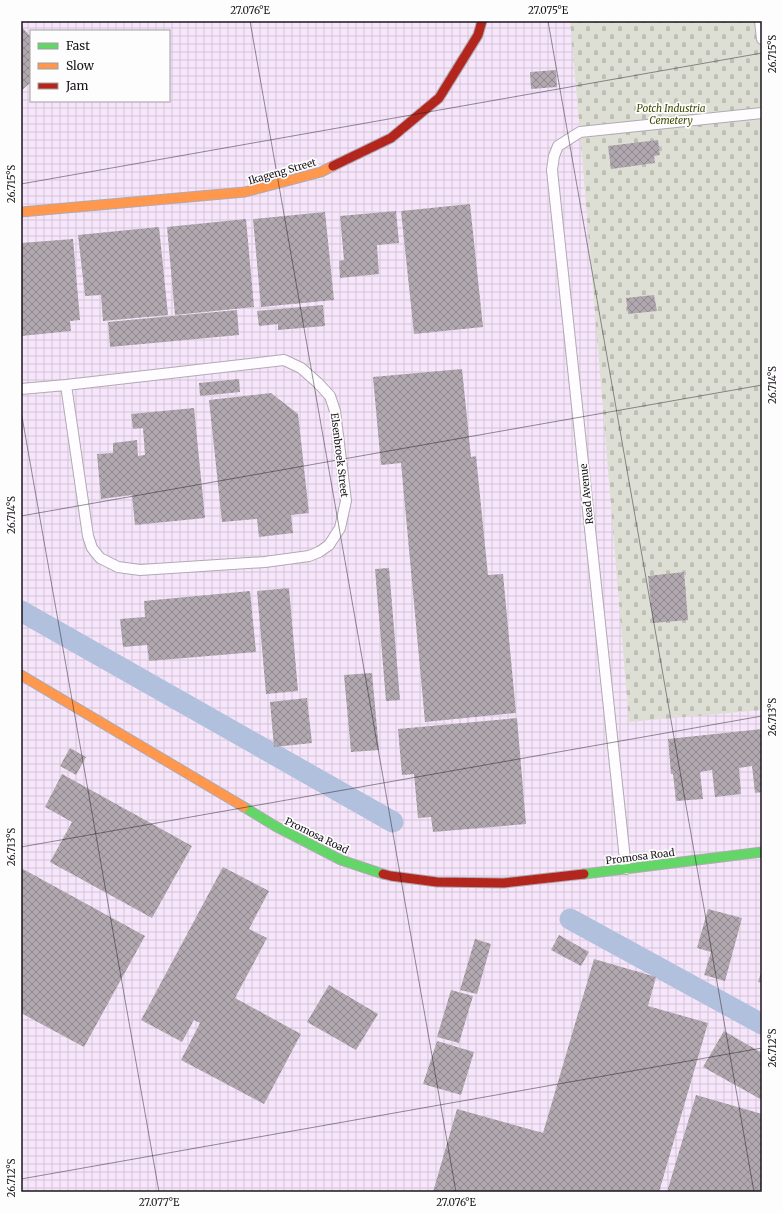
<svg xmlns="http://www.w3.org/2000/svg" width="783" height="1213" font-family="Merriweather,serif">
<defs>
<pattern id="industrial-grid" width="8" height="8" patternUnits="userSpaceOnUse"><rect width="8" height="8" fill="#f7e6fb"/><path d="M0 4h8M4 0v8" fill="none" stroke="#d3c4d7"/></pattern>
<pattern id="cemetery-stones" width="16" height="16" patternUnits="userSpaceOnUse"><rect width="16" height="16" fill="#dedfd4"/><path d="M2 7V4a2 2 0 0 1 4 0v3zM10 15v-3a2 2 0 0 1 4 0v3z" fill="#bebeb5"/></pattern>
<pattern id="building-cross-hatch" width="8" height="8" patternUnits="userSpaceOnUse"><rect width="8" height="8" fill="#b1a8af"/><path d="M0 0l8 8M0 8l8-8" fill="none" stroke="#8f888e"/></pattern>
</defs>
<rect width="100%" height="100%" fill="#f6eef8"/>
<path fill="url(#industrial-grid)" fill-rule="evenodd" d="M21,21H762V1192H21ZM31,31H169V101H31Z"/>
<path fill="url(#cemetery-stones)" d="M570,21H762V710L629,722L580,132Z"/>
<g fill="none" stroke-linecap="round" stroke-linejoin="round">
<path stroke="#b1c0dd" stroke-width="21" d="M21,611L393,822
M570,919L762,1024"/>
</g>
<path fill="url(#building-cross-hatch)" d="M21,26L31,37V82L21,91Z
M556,70L557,87L531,89L530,72Z
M658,140L660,155L654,156L655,163L611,169L608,146Z
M470,204L483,327L414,334L401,211Z
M396,211L399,243L377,245L379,274L340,278L339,261L344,260L340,216Z
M325,212L334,300L261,307L253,219Z
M246,219L254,307L175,315L167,227Z
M159,227L168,315L103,321L101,295L85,296L78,235Z
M73,239L80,320L70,321L71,331L21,336V243Z
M654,295L657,311L628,314L626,298Z
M323,305L325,326L278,330V324L259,326L257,311Z
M237,310L239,335L110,347L108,322Z
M462,369L471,457L476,456L488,575L503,574L516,713L425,722L401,463L381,465L373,377Z
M239,379L240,392L200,396L199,383Z
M271,393L298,414L309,513L291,515L293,533L259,537L257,519L222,522L209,400Z
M194,408L205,518L135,525L132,495L101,499L97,454L113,453V443L137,440L138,456L145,455L143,428L133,429L131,414Z
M389,568L400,700L386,701L375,569Z
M684,572L688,620L653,623L648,576Z
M289,588L298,691L266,694L257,591Z
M250,591L256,652L149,661L147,645L123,647L120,619L145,617L144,601Z
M372,673L379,750L351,752L344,675Z
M307,698L312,743L274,747L270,702Z
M517,718L526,824L433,832L431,817L418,818L414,774L402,775L398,729Z
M762,729V792L755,793L752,766L739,768L741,794L715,797L712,770L700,772L703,799L676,801L673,774H671L668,739Z
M70,748L86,757L76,775L60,766Z
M62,774L192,846L152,918L50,862L72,822L45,807Z
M223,867L269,891L249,929L267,938L235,998L301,1034L264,1104L181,1060L200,1023L194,1020L182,1042L141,1020Z
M21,868L145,936L84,1047L21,1013Z
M708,909L742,918L725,981L704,975L711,952L697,948Z
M559,935L589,952L581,966L551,950Z
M475,939L491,944L477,994L460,990Z
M594,959L656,977L648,1006L708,1023L659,1192H433L457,1109L543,1133Z
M762,970V983L758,982Z
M329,985L378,1014L356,1050L307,1022Z
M451,990L473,996L459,1043L437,1037Z
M724,1031L762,1053V1100L703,1067Z
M437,1041L474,1052L461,1095L423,1084Z
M696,1095L762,1114V1192H667Z"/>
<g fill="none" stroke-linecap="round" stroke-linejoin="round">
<defs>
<path id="lane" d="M760,21L762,39
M21,389L66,385L284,360L301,368L318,383L330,396L335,411L346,501L340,528L329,545L319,552L309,556L265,562L140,570L118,567L100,558L92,548L88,536L66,385
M626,869L552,170L554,156L558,146L580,132L762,113"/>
<path id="fast" d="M244,807L275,826L341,860L383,874
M584,874L762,852"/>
<path id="slow" d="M21,212L245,192L321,172L333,166
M21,675L244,807"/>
<path id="jam" d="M333,166L391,138L439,98L478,35L482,21
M383,874L391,876L437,882L504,883L584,874"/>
</defs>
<use href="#lane" stroke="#b0aab2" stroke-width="12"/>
<use href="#fast" stroke="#b0aab2" stroke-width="11"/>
<use href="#slow" stroke="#b0aab2" stroke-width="11"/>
<use href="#jam" stroke="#b0aab2" stroke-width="11"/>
<use href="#lane" stroke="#fefcfe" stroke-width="10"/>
<use href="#fast" stroke="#63d668" stroke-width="9"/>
<use href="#slow" stroke="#ff974d" stroke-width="9"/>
<use href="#jam" stroke="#b3261e" stroke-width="9"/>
</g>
<path fill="none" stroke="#19131a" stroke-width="1" stroke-opacity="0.45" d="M250,21L456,1192M548,21L754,1192M21,184L762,53M21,411L159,1192M21,516L762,385M21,847L762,716M21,1179L762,1048"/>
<g text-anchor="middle" stroke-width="3.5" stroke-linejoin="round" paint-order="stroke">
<g font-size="10" font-style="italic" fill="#3f4a00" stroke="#fdfdfd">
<text x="671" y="112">Potch Industria<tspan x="671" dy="12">Cemetery</tspan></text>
</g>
<g font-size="10" fill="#19131a" stroke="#fdfdfd">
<text transform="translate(282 171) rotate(-16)" y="4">Ikageng Street</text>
<text transform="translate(340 455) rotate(83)" y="4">Elsenbroek Street</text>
<text transform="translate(586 494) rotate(-96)" y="4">Read Avenue</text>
<text transform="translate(317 835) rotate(26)" y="4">Promosa Road</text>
<text transform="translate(640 856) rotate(-7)" y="4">Promosa Road</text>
</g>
</g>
<rect width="783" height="1213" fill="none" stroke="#fdfdfd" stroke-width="44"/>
<rect x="30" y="30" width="140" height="72" fill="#fdfdfd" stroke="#a29fa2"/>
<rect x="38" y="43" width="20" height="6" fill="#63d668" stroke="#a29fa2"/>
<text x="66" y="50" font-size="12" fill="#19131a">Fast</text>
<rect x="38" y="63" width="20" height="6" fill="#ff974d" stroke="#a29fa2"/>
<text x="66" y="70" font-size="12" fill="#19131a">Slow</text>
<rect x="38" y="83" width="20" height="6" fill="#b3261e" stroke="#a29fa2"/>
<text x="66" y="90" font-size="12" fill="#19131a">Jam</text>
<rect x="22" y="22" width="739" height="1169" fill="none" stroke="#19131a" stroke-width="1.5"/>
<g font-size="10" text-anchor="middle" fill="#19131a">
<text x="250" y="14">27.076°E</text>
<text x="548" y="14">27.075°E</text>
<text transform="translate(772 54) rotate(-90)" y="4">26.715°S</text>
<text transform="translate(11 184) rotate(-90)" y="4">26.715°S</text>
<text transform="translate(772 385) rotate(-90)" y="4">26.714°S</text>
<text transform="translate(11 515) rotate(-90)" y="4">26.714°S</text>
<text transform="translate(772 717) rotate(-90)" y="4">26.713°S</text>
<text transform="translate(11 847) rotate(-90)" y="4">26.713°S</text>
<text transform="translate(772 1048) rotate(-90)" y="4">26.712°S</text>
<text transform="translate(11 1178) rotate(-90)" y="4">26.712°S</text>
<text x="159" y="1206">27.077°E</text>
<text x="456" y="1206">27.076°E</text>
</g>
</svg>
